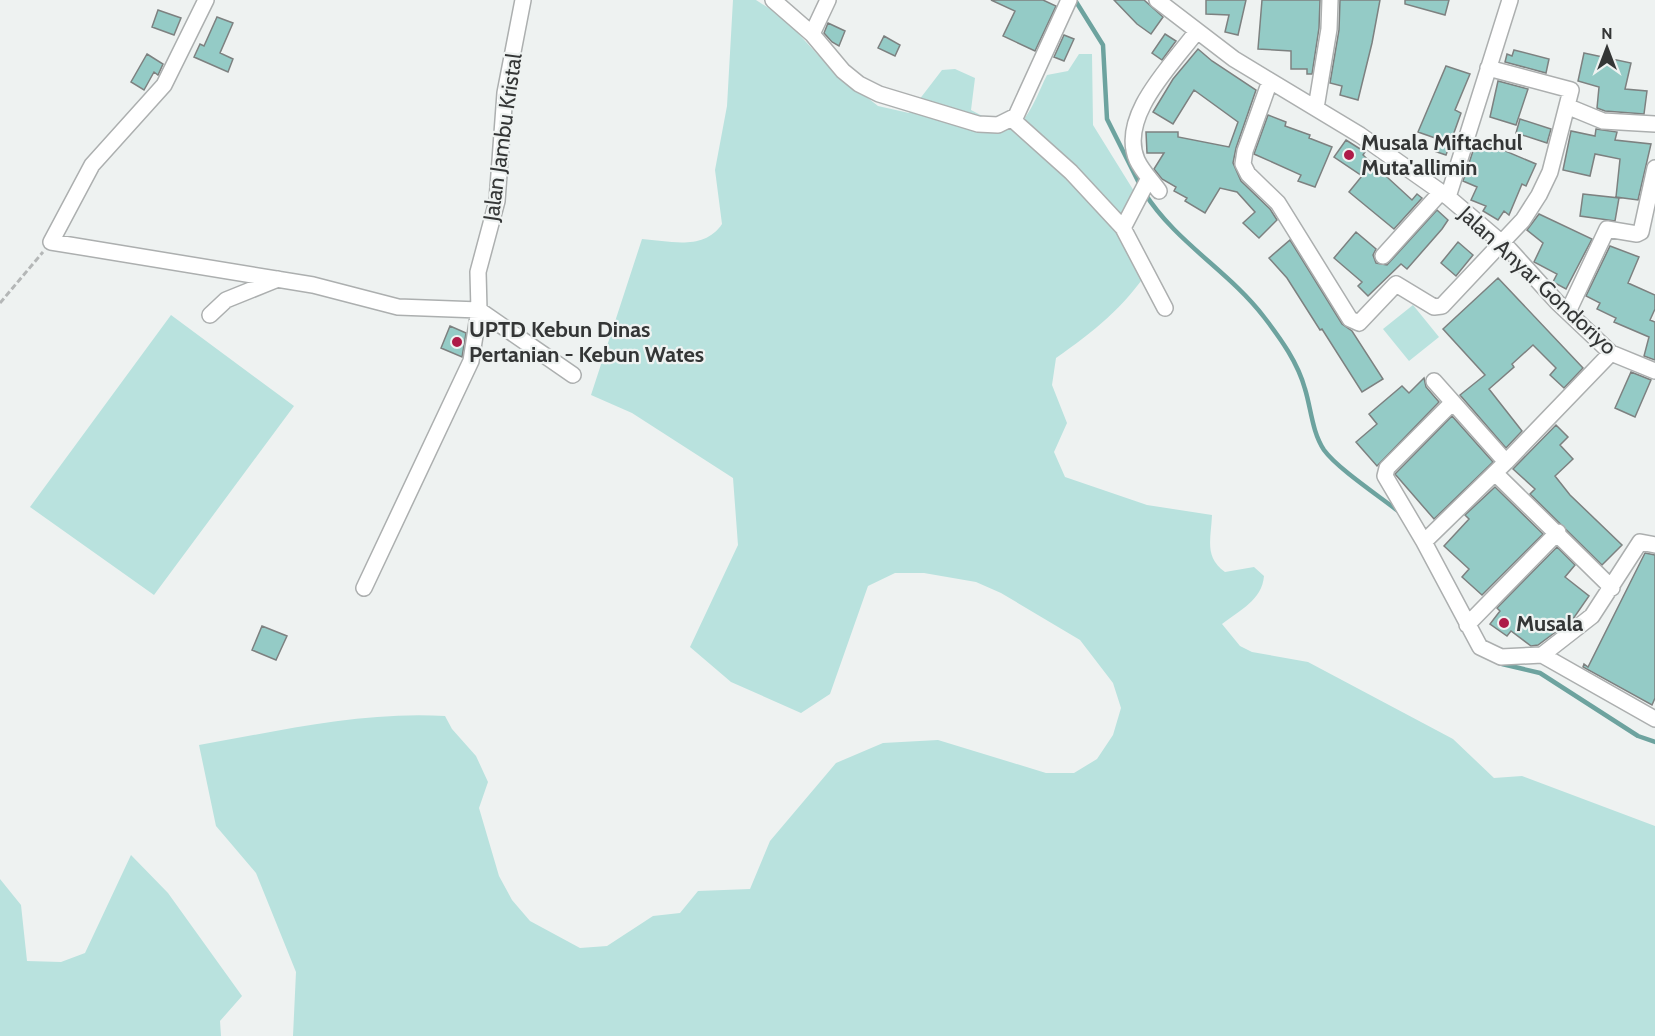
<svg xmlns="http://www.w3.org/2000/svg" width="1655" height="1036" font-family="Cabin,sans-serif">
<rect width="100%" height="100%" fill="#eef2f1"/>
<path fill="#b9e2de" d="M733,0H756L784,18L830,68L878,106L909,113L942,70L955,69L975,78L971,110L1009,130C1028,125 1038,92 1047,75L1068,71L1079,54H1092L1093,125L1137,196L1126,220L1147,256L1149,269C1125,307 1093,332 1056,358L1052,385L1067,423L1054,452L1065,477L1147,505L1212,515C1211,539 1204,557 1225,572L1254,567L1264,576C1262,600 1240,610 1222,624L1240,646L1252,652L1308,662L1453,739L1494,778L1522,776L1655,826V1036H293L296,972L256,873L216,826L199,745C279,731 363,711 445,716L452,729L476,756L488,782L479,808L499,876L512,900L530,921L580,948L607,946L653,916L680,913L698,891L750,889L770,841L836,763L883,743L938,740L1046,773H1074L1097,759L1113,735L1121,708L1113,683L1080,640L1001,593L976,582L924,573H895L868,586L830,694L801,713L731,682L690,647L738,545L733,478L632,413L591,395L642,239C670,241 704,251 722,224L715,170L727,106Z
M1413,305L1439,337L1409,361L1383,329Z
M171,315L294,406L154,595L30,507Z
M131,855L168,893L242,996L220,1021L221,1036H0V879L21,905L27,961L61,962L85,953Z"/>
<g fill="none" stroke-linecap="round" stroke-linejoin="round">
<path stroke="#6da39f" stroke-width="4.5" d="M1075,0L1103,45L1107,119L1140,185
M1144,192C1175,242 1229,271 1264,317C1281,339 1298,363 1305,389C1311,408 1312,432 1324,450C1337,468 1379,496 1398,511
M1502,664L1540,673L1638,736L1655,742"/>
</g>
<path fill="#94cbc6" stroke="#7d8180" stroke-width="1.5" d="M991,0H1043L1056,6L1035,51L1003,36L1015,11Z
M1114,0H1144L1163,17L1151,34L1137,24Z
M1206,0H1246L1238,35L1225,32L1229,15L1206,14Z
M1262,0H1320L1319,28L1312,74H1307V69H1291V51L1258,49Z
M1340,0H1380L1372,43L1358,100L1340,95L1342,86L1330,83L1339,30Z
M1405,0H1449L1445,15L1405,4Z
M158,10L181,18L174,35L152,27Z
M217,17L233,23L220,53L233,59L228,72L194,57L200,44L204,46Z
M828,23L845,31L839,46L832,42L824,33Z
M1165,34L1176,41L1162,60L1152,53Z
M1064,35L1074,39L1064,61L1054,57Z
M884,36L900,45L895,56L878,48Z
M1198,49L1212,61L1256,90L1236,148L1233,163L1241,181L1270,209L1277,220L1259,238L1243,223L1255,212L1237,192L1220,188L1205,213L1185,201L1187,198L1174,191L1176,187L1162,179L1154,169L1164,153H1147L1146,132H1178V137L1229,147L1238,122L1194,90L1173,124L1153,112L1173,79Z
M1514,50L1549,59L1546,73L1505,62L1507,54L1512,56Z
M1584,53L1631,63L1625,89L1647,91L1644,114L1605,111L1597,108L1599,87L1578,81Z
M147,54L163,64L158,75L154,72L144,90L131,82Z
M1446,66L1470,74L1455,110L1461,113L1446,155L1434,151L1438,139L1418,132Z
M1498,81L1528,89L1516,125L1490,117Z
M1268,115L1286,122L1285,126L1310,135L1309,138L1332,147L1315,187L1298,181L1301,175L1254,154Z
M1520,119L1551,129L1547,143L1516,133Z
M1596,129L1617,132L1615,140L1651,144L1638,200L1616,197L1620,159L1595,154L1590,176L1563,170L1571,131L1595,136Z
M1477,139L1536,164L1526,186L1522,184L1509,215L1504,211L1498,220L1483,211L1486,206L1471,200L1477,187L1463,181Z
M1346,140L1365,152L1363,155L1412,200L1417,194L1422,198L1394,229L1349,192L1362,176L1334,157Z
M1583,194L1619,198L1615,221L1580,216Z
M1437,210L1448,220L1442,229L1407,269L1401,264L1368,296L1358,286L1362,282L1334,258L1356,232L1376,249L1373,255L1376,263L1387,265Z
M1539,214L1592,239L1566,289L1553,282L1557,274L1534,262L1543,243L1527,230Z
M1290,240L1342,324L1352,331L1383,379L1362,392L1322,329L1320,330L1287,278L1269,258Z
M1458,242L1473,255L1456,276L1441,263Z
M1610,246L1639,257L1628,283L1655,295V309L1650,320L1655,322V360L1644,356L1649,337L1614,322L1616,318L1597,309L1600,303L1586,296Z
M1498,278L1583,368L1564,388L1550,375L1556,368L1533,345L1512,364L1514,367L1489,389L1522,431L1506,448L1460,395L1485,375L1443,329Z
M450,326L466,333L462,357L441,348Z
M1631,372L1651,380L1635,417L1615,408Z
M1424,378L1426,387L1439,402L1377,466L1356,442L1377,424L1369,414L1402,386L1409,393Z
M1452,416L1493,462L1434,519L1395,474Z
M1556,425L1568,437L1560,445L1573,459L1555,476L1570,495L1622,545L1602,565L1530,494L1535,489L1513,469Z
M1495,487L1543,534L1482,595L1462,577L1469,569L1444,546L1469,519L1465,515Z
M1557,547L1575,565L1565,577L1589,596L1573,619L1538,645L1531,646L1511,631L1507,636L1490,624L1500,611L1497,608Z
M1645,553L1655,555V698L1652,705L1583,667L1584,664L1588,667Z
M262,626L287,636L276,660L252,650Z"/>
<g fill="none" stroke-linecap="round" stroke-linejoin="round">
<defs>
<path id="minor" d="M206,0L164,85L92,165L51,242L313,285L398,307L479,310L573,375
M773,0L812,34L843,71L859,84L879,94L978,124L998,125L1016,116L1069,0
M1157,0L1234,59L1360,135L1448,197L1509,249L1557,302L1611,353L1655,371
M812,34L828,0
M1270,81L1245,151L1243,164L1248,174L1278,203L1350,319L1359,323L1396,284L1434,307L1442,306L1523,220L1539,195L1550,172L1571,90L1488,68
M1569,107L1603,121L1655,124
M1316,108L1329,29L1330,0
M1013,120L1071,172L1123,228L1165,308
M1159,191C1152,181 1142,171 1137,160C1118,116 1173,64 1197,31
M1448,197L1510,0
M1123,228L1149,178
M1383,256L1441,192
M1568,312L1607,229L1637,234L1641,232L1655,168
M210,315L226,300L278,279
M1434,381L1506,462
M1452,403L1387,468L1385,476L1424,542L1480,647L1501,657L1542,655L1655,719
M1495,473L1612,588
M1424,542L1506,462L1611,353
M364,588L471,361L479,310L478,272L497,201L505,93L523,0
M1467,625L1558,532
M1542,655L1592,616L1640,542L1655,545"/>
</defs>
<use href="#minor" stroke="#acafaf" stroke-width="18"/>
<path stroke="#b4b7b7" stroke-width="3" stroke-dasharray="6 3" stroke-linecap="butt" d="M0,303L43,252"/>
<use href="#minor" stroke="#fff" stroke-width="15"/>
</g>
<g fill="#ae1b48" stroke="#eef2f1" stroke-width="2">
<circle cx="1349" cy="155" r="6"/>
<circle cx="457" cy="342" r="6"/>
<circle cx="1504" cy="623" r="6"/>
</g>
<g text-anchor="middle" stroke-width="4.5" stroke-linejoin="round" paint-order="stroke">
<g font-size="22" fill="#343636" stroke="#eef2f1">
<text transform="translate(502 137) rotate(-82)" y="8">Jalan Jambu Kristal</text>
<text transform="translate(1538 280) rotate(43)" y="8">Jalan Anyar Gondoriyo</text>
</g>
<g font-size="22" font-weight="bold" fill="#343636" stroke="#eef2f1" text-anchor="start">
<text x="1361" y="150">Musala Miftachul<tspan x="1361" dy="25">Muta'allimin</tspan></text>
<text x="469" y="337">UPTD Kebun Dinas<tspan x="469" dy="25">Pertanian - Kebun Wates</tspan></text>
<text x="1516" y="631">Musala</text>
</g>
</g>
<g transform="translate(1607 48)" stroke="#eef2f1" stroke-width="4.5" paint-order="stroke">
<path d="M0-4.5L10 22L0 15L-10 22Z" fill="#343636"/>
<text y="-9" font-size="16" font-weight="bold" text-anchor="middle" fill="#343636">N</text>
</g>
</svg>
